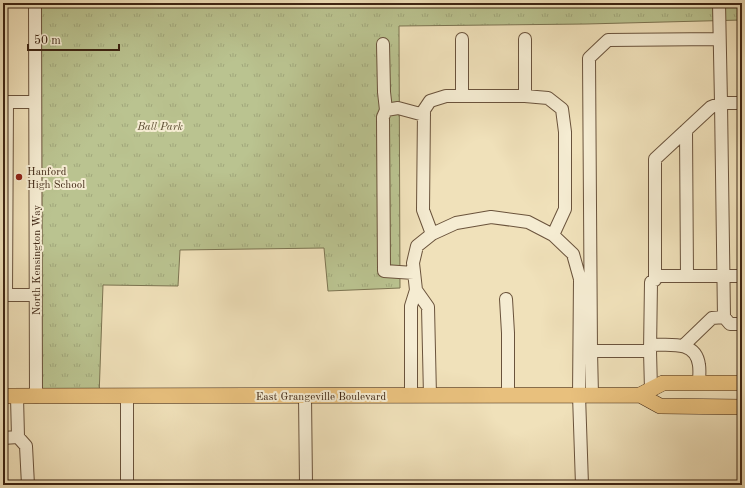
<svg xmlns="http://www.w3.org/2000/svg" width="745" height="488" font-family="'Old Standard TT',serif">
<defs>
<pattern id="grass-tufts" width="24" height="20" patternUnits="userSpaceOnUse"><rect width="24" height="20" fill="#bac390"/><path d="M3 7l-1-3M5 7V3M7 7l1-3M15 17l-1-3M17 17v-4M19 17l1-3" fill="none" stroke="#a1a77b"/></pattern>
</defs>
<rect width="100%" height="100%" fill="#f0e1ba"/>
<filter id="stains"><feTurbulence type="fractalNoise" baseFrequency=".005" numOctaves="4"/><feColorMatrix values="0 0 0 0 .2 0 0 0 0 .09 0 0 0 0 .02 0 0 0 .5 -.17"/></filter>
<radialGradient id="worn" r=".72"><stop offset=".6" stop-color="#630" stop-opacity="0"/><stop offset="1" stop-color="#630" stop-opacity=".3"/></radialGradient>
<path fill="url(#grass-tufts)" stroke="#7c7451" d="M35,3H742V20L586,24L399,26L400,288L328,291L324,248L180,250L178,286L103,285L99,397H36Z"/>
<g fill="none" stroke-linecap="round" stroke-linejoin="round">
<defs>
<path id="minor" d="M35,3L36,397
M525,39V96L548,98L562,109L565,132V209L553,235L573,254L580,279L579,395L582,485
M383,44L384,92L386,110
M462,96H525
M3,102H35
M742,103H721L724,317L730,324H742
M686,130L687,276
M432,234L456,223L491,217L528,222L553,235
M414,273L384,271L383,117L386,110L398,108L424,115
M655,280V159L711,107L721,103L719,3
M416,290L413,263L417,246L432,234L423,210L424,110L430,101L446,96H462V39
M3,295H36
M6,295L7,102
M506,299L508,333V395
M650,345C669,345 696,340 699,365C700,371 699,377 699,383
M684,345L712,318L724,317
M591,351L589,58L608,40L719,39
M650,351L651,282L659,276H742
M592,395L591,351H650L651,390
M305,396L306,485
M411,396V306L416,290L428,307L430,396
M18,437L26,446L28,485
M3,438L18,437L17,397
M127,485V396"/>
<path id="major" d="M640,395L660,406L742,407
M3,396L640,395L663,383H742"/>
</defs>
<use href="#minor" stroke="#6a533c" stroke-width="14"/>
<use href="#major" stroke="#3d2412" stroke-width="16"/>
<use href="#minor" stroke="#f5ecd2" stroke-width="12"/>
<use href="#major" stroke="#e8c07d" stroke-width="15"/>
</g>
<circle fill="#8f2418" stroke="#f5ecd2" stroke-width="1.5" cx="19" cy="177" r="4"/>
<g text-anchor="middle" stroke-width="4" stroke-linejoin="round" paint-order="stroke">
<g font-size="11" font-style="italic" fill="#5c4c32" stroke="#f5ecd2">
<text x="160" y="130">Ball Park</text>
</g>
<g font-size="11" fill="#3d2412" stroke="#f5ecd2" text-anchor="start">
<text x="27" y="175">Hanford<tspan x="27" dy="13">High School</tspan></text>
</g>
<g font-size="11" fill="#3d2412" stroke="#f5ecd2">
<text transform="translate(36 260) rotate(-90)" y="4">North Kensington Way</text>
<text x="321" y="400">East Grangeville Boulevard</text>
</g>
</g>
<rect width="745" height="488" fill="none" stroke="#f0e1ba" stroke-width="16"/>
<rect x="4" y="4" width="737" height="480" fill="none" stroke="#3d2412" stroke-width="2"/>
<rect x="8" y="8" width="729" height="472" fill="none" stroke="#3d2412"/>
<path d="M28 44v6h91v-6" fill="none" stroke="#3d2412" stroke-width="2"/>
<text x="34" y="44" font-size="12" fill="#3d2412" stroke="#f5ecd2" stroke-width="3" paint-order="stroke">50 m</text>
<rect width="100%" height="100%" filter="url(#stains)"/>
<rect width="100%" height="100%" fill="url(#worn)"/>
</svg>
